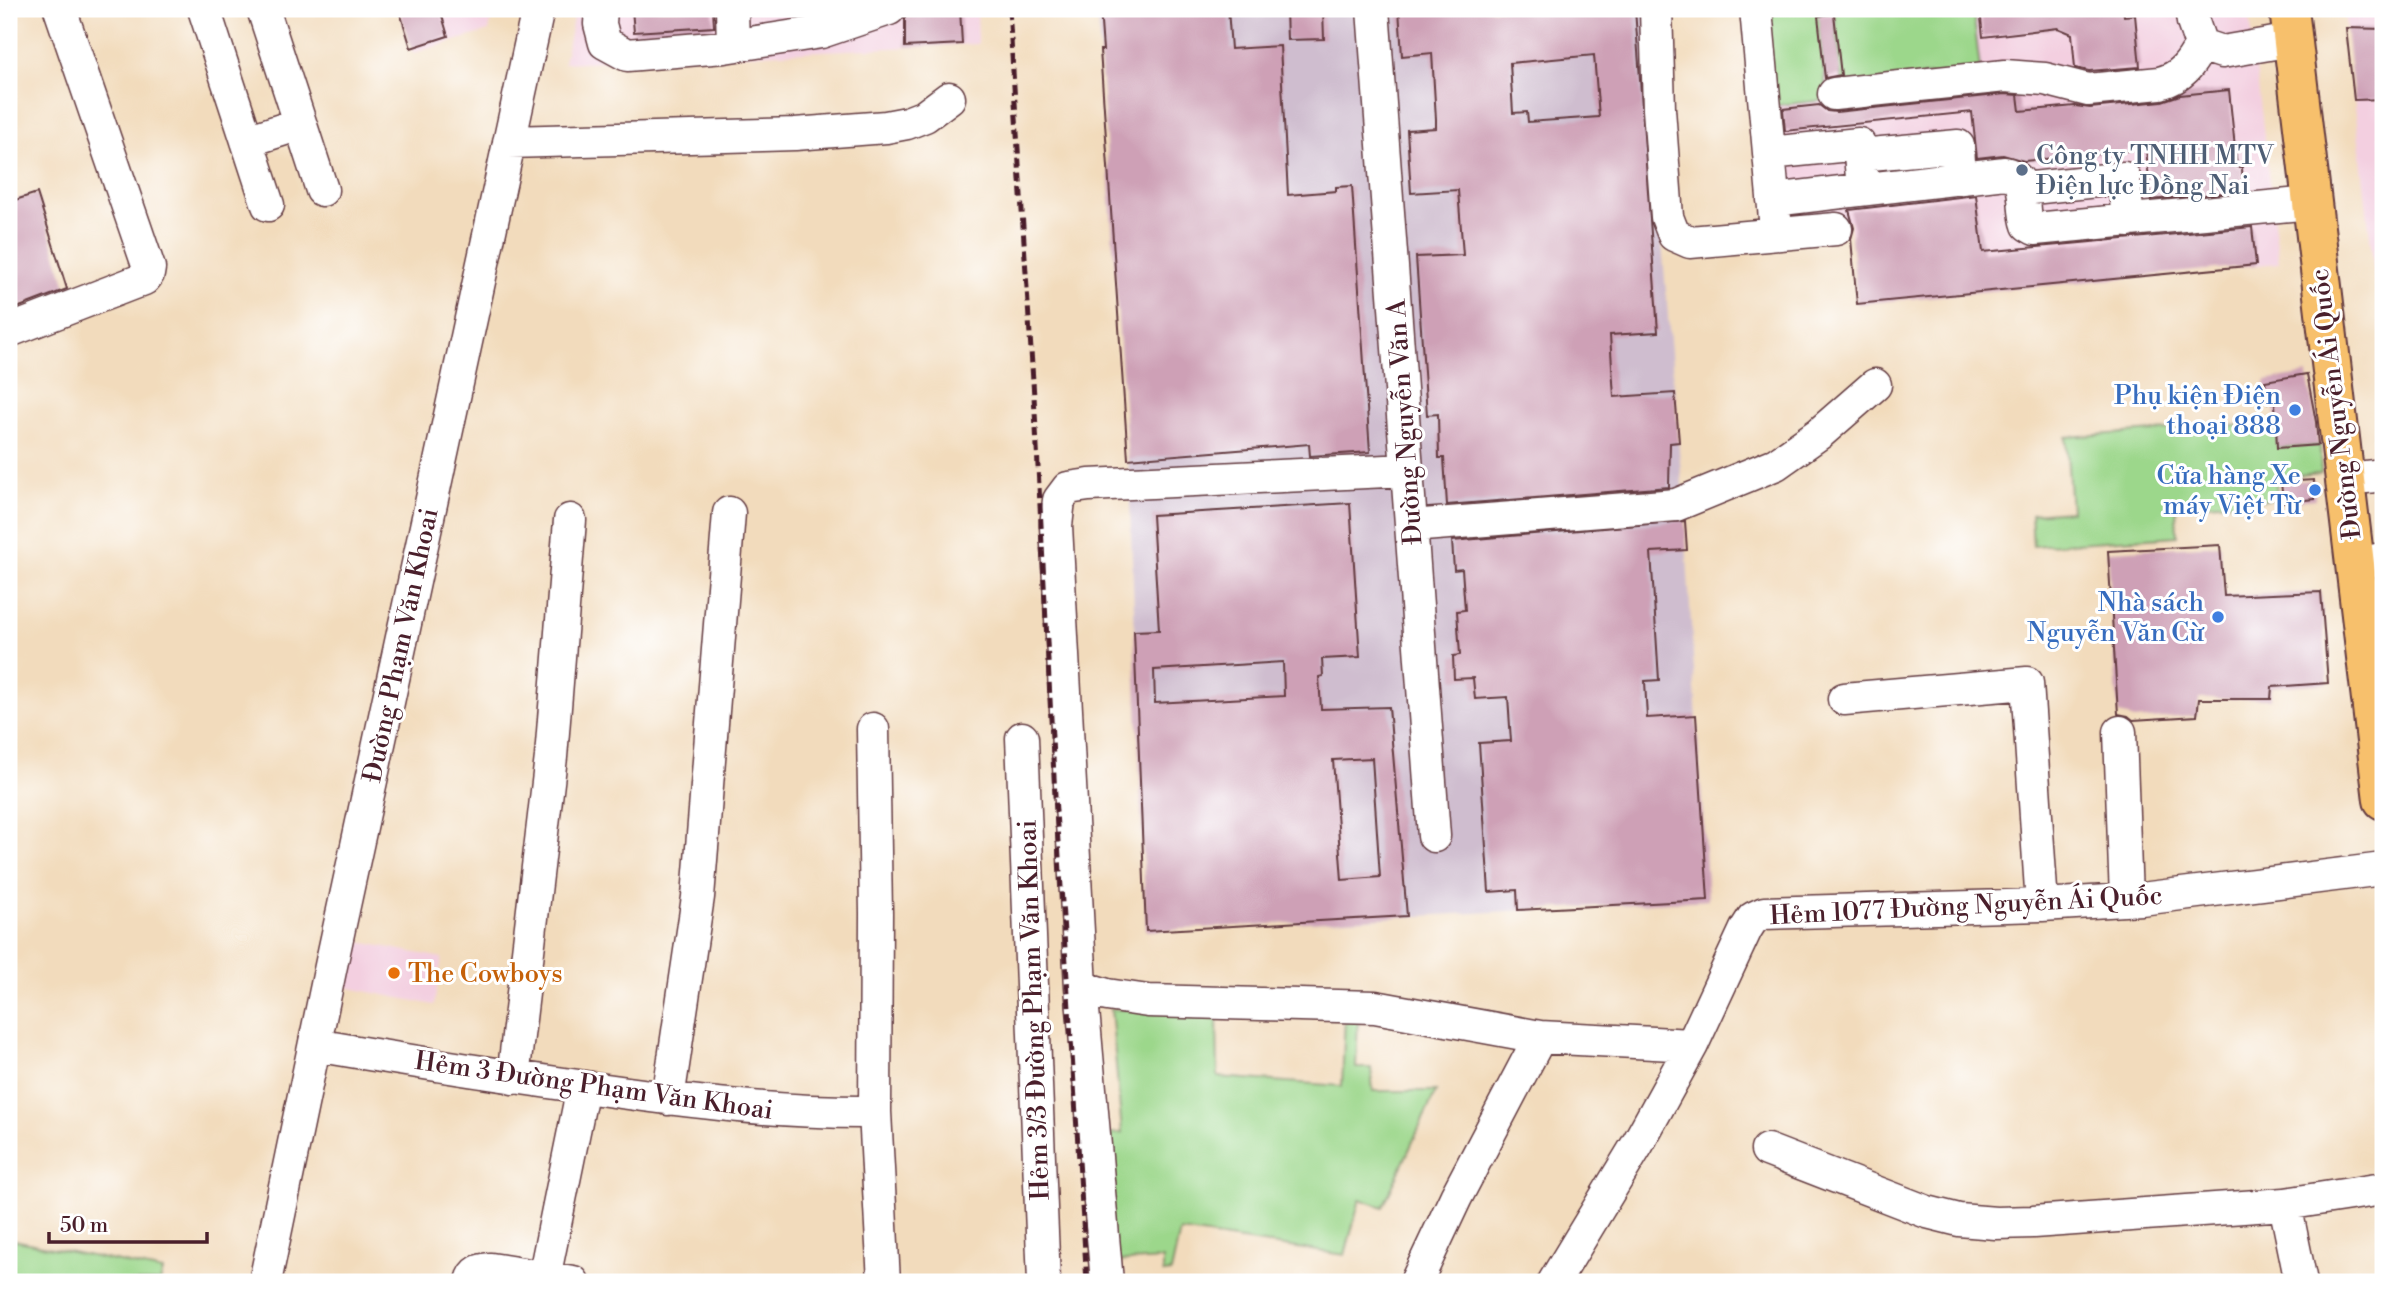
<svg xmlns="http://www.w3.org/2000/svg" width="2392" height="1291" font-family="'Libre Bodoni',serif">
<rect width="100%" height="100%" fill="#fff"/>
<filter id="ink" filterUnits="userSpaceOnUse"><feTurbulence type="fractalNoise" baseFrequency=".0143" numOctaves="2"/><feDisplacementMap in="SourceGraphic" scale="14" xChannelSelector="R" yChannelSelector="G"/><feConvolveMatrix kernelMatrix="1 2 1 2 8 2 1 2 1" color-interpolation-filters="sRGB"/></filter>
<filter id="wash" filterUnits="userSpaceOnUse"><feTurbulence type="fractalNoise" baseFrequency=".00686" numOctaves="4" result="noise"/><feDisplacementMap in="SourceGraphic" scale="28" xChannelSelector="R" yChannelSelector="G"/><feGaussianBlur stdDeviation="1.57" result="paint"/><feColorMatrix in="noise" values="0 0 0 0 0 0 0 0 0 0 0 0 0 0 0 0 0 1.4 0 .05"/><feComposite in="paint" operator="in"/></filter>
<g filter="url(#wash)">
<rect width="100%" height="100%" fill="#f2dbbc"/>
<path fill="#f3cfe0" d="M399,9H493L489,31L413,53Z
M575,9H977L978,44L564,63Z
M1764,9H2249L2279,263L1857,304L1850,221L1782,227Z
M2344,9H2383V333H2381Z
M355,941L442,958L434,1005L345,987Z"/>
<path fill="#cfbdcf" d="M1097,9H1648L1660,219L1684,509L1708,900L1146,931L1129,476Z"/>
<path fill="#9cd78b" stroke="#737b5b" stroke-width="2" d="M1764,9H1818L1827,100L1771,106Z
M1834,9H1973L1980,70L1842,85Z
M2275,423L2278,448L2320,445L2321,473L2276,477L2277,499L2176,506L2177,536L2033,546L2031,514L2071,511L2066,437Z
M1111,1009L1217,1013L1218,1077L1342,1086L1345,1016L1358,1017L1356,1068H1371L1373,1091H1436L1383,1207L1360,1199L1345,1255L1180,1231L1171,1272L1163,1273V1259L1113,1262L1101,1134L1122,1133Z
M9,1239L163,1271L160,1282H9Z"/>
<g id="blocks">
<path fill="#cea0b6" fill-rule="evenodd" d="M399,9H440L448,36L411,48Z
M632,9H713L714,27L634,32Z
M907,9H960L962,44L905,47V17Z
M1100,9H1228L1231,49L1280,46L1288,195L1336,191V187L1352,186L1370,452L1310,456L1309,444L1128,459L1100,50H1103Z
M1286,9H1323L1324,39L1287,40Z
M1399,9H1635L1658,332L1610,335L1614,397L1675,393L1679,442L1670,443L1669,487L1447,505L1444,458H1439L1438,414L1427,415L1416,257L1463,255L1458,190L1411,193L1407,130L1436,128V119L1432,53L1402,56ZM1594,55L1599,117L1528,122L1527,112L1513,113L1510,63Z
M1980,9H2123L2124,16L2135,15L2140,67L2089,71L2075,68L2072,34L2058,28L1983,37Z
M1834,14L1841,75L1825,78L1818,16Z
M2346,28L2383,29V99L2354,100Z
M2229,90L2237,167H2242L2243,191L2151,200L2146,149L2024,161L2003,155L1977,158L1972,112L1785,131L1783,109L1819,105L1827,111L1836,112L2005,94L2018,95L2020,111L2075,106L2090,108L2162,101L2180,95Z
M37,193L67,289L9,311V202Z
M1976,195L1983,252L2252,227L2256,265L1857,304L1851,239L1854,228L1849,210Z
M2307,374L2316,422L2318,445L2277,448L2275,402L2268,403L2265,381Z
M2314,480L2315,499L2283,502L2281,482Z
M1350,503L1360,657L1322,659L1323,676L1319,677L1321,709L1389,707L1407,916L1146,931L1134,631L1159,630L1152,515ZM1283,662L1284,696L1155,703L1154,670ZM1372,758L1380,877L1342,880L1333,760Z
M1685,521L1687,550L1651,552L1659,680L1645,681L1647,718L1696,715L1708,900L1518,910L1517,890L1489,892L1479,743L1511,741L1508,697L1475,699L1473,678L1454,679L1453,656L1460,655L1457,611L1465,610L1462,569L1454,570L1452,541Z
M2220,545L2224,596L2321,592L2328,683L2272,687L2271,699H2199L2197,716L2133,720L2128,716L2118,714L2108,551Z"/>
</g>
</g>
<g filter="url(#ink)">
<use href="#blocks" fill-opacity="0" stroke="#633b41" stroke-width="2"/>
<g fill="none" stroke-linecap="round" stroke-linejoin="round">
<defs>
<path id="minor" d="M204,9L268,205
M263,9L322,190
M601,9L600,24L605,43L627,55L724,47L821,32L889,9
M732,9L733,45
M1373,9L1434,836
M1656,9L1659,109L1667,217L1674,235L1690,242L1836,229
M1756,9L1775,219
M2191,9L2193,22L2201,45L2222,52L2292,40
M1834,94L2005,76L2045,79L2088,90L2160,83C2182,77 2191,64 2201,45
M247,141L300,124
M509,142L795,134L886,127L907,123L925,116L949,98
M1769,153L1859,144L1863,189
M1860,155L1958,146L1960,178
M2023,189L2124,178L2128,221
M1773,200L2005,173C2032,179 2020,204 2028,225L2035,229L2311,203
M9,331L144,279L148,274L149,268L60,9
M1408,470L1089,485L1068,488L1059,500L1056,526L1081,987L1107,995L1148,1001L1375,1007L1540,1037L1692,1045
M2366,477L2383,475
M1411,526L1676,505L1776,464L1820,433L1875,385
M2376,560L2383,559
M1844,699L2027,683L2042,905
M873,729L876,913L875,1112L884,1282
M2120,732L2126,899
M1022,738L1044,1282
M1081,987L1107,1282
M315,1045C409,1061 504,1076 599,1089C691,1102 782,1113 875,1112
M513,1078L551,757L570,520
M668,1099L698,897L729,513
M1767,1150L1927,1212L1959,1220L1996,1223L2033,1222L2285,1204
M544,1278L583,1087
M265,1282L332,961L538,9
M472,1282C474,1271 480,1270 491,1269L573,1282
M1416,1282L1456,1197L1540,1037
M1554,1282L1637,1145L1692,1045L1746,929L1753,918L1764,913L2042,905L2141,899L2383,869
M2301,1282L2285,1204L2383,1189"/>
<path id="major" d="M2289,9L2383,800"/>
</defs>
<use href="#minor" stroke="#633b41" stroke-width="35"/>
<use href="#major" stroke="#633b41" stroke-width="42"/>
<use href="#minor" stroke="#fff" stroke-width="32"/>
<use href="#major" stroke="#f7c06c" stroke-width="38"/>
<path stroke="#4a1f2b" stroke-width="5" stroke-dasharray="10 5" stroke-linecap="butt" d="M1009,9L1036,428L1055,796L1087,1282"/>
</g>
</g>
<circle fill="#5c6f8a" stroke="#fff" stroke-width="2.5" cx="2022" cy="170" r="7"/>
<g fill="#3f7fe0" stroke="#fff" stroke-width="2.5">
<circle cx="2295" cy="410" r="7"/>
<circle cx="2315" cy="490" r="7"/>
<circle cx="2218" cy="617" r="7"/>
</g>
<circle fill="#e8710a" stroke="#fff" stroke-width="2.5" cx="394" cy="973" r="7"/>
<g text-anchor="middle" stroke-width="6" stroke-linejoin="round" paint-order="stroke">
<g font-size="26" fill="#4e5e75" stroke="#fff" text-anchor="start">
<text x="2036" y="164">Công ty TNHH MTV<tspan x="2036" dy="30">Điện lực Đồng Nai</tspan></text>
</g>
<g font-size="26" fill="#366cbe" stroke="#fff" text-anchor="end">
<text x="2281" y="404">Phụ kiện Điện<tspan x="2281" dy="30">thoại 888</tspan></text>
<text x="2301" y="484">Cửa hàng Xe<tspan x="2301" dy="30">máy Việt Từ</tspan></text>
<text x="2204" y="611">Nhà sách<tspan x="2204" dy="30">Nguyễn Văn Cừ</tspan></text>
</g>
<g font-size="26" fill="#4a1f2b" stroke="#fff">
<text transform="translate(2335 404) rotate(-97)" y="9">Đường Nguyễn Ái Quốc</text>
<text transform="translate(1404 422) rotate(-94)" y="9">Đường Nguyễn Văn A</text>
<text transform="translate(400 645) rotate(-78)" y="9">Đường Phạm Văn Khoai</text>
<text transform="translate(1966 905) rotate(-3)" y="9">Hẻm 1077 Đường Nguyễn Ái Quốc</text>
<text transform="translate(1033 1010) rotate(-92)" y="9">Hẻm 3/3 Đường Phạm Văn Khoai</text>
<text transform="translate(594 1085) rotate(8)" y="9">Hẻm 3 Đường Phạm Văn Khoai</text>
</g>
<g font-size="26" fill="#c56008" stroke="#fff" text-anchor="start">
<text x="408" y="982">The Cowboys</text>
</g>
</g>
<rect width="2392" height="1291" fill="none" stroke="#fff" stroke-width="35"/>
<path d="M49 1232v10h158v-10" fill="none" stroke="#4a1f2b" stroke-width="3.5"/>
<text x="60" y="1232" font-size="21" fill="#4a1f2b" stroke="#ffffff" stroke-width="5" paint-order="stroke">50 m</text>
</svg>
